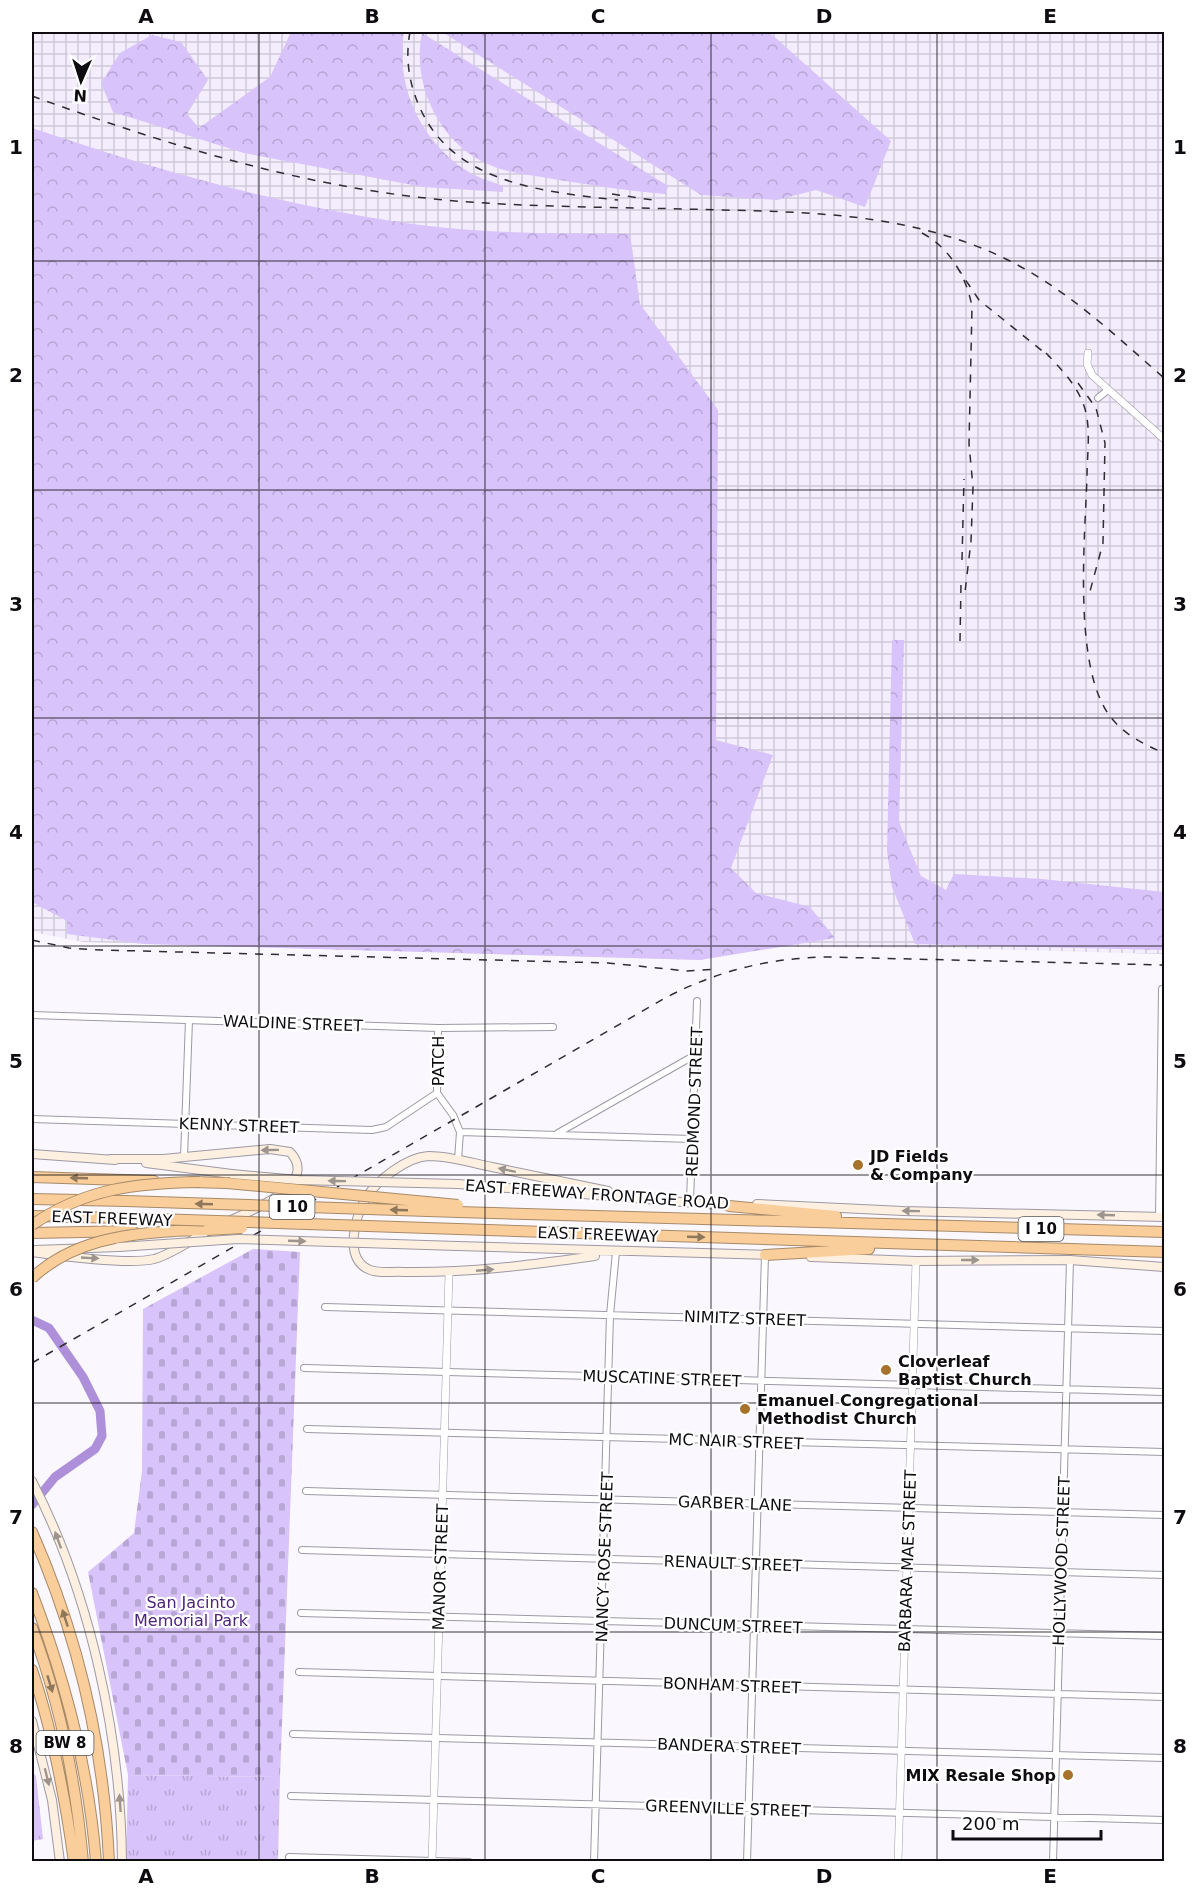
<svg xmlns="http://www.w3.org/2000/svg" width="1196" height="1893" font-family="'DejaVu Sans',sans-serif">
<defs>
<pattern id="industrial-grid" width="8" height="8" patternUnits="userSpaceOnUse" patternTransform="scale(1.5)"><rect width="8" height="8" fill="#f3edfe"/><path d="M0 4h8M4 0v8" fill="none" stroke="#cfcad9"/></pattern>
<pattern id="grass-tufts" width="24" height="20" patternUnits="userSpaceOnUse" patternTransform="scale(1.5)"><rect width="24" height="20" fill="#d8c3fa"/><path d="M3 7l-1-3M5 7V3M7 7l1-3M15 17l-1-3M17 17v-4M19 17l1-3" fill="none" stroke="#b8a6d5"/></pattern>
<pattern id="forest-crowns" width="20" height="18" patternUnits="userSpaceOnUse" patternTransform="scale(1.5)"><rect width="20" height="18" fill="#d8c3fa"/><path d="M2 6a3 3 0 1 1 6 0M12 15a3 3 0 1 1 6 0" fill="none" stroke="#b8a6d5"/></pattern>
<pattern id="cemetery-stones" width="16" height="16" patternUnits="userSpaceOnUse" patternTransform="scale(1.5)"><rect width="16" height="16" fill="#d8c3fa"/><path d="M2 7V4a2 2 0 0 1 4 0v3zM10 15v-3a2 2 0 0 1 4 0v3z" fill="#b8a6d5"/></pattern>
</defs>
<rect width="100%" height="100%" fill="#faf8fe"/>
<path fill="url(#industrial-grid)" d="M32,32H1164V954L947,948L769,947L700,960L83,942L32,932Z"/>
<path fill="url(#grass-tufts)" d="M32,1772L36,1776L43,1839L32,1841Z
M128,1775L280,1777L278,1861L126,1862Z"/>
<path fill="url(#forest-crowns)" d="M291,32H404C395,85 420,139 464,169C475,177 490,181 503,186V192L423,187L244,153L113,112L101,83L120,53L152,35L181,42L208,80L187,114L199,128L270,77Z
M442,32H769L891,141L865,207L816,190L777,200L701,195Z
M422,33L668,186L666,194C628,191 591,185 553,179C532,175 510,174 490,165C440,145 411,84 422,33Z
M32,128C159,171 286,207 420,225C489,234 561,233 630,234L640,304L718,410L716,740L773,755L731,868L756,893L810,907L835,938L700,960L144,944L67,934V921L32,902Z
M892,640H904L899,822L921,876L946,890L954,874L1042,879L1164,892V950L915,944L892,887L887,851Z"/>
<path fill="url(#cemetery-stones)" d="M253,1249L300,1252L280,1777L128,1775L88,1572L134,1533L142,1471L143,1309Z"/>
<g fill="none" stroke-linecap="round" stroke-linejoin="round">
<path stroke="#ad8fda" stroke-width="9" d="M32,1320L49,1328L83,1377L100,1411L102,1436L95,1449L55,1477L32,1505"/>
<defs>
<path id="minor" d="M1098,398L1108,390
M32,1015L438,1028L553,1027
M438,1028L437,1093L453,1115L460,1132L458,1160
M32,1119L372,1130L386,1127L437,1093
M460,1132L692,1139
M558,1133L695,1055
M184,1157L189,1020
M690,1202L697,1001
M1159,1217L1162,989
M325,1307L1164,1331
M304,1368L1164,1392
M307,1429L1164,1452
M306,1491L1164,1515
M302,1550L1164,1575
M301,1613L1164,1636
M299,1672L1164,1697
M293,1734L1164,1758
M291,1796L1164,1820
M289,1857L469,1862
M594,1862L610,1315L616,1252
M747,1862L765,1255
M1053,1862L1070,1260"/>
<path id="tertiary" d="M1088,353L1087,364L1092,375L1164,439
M432,1862L449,1273
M898,1862L916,1261"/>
<path id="secondary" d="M32,1154L115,1160
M111,1159H163L270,1149L290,1152C320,1184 253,1210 231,1220
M146,1163L232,1174
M458,1184L732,1206
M757,1204L903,1211L1164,1217
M457,1246L771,1255
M35,1250L119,1247
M32,1252C58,1256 130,1265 154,1259C172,1254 191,1240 208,1231
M595,1256C531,1265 468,1273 404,1272C393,1271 377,1274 368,1269C343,1257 356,1215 366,1198C377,1180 407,1157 429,1156C450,1156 472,1163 492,1167C531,1175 570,1183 608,1191
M811,1257L916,1261L1070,1260L1164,1267
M32,1481C90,1593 121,1736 122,1862
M32,1721L52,1800L60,1862"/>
<path id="motorway" d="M32,1177L154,1181
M191,1182L227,1183
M32,1199L126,1201
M729,1206L836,1216
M458,1212L1164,1232
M32,1216L125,1218
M458,1229L1164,1252
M167,1231L207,1230
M32,1233L133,1231
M765,1255L869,1249
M32,1532C78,1636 104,1747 109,1862
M32,1593C65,1679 89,1770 96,1862
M32,1628C60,1703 76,1782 83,1862
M32,1670C53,1732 65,1797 74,1862"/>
</defs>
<use href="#minor" stroke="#9d99a5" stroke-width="8"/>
<use href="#tertiary" stroke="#9d99a5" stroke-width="8"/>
<use href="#secondary" stroke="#9d99a5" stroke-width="10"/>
<use href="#motorway" stroke="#a78a6a" stroke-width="12"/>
<use href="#minor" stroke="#fff" stroke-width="6"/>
<use href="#tertiary" stroke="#fff" stroke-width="7"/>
<use href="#secondary" stroke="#fdf0e1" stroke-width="8"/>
<use href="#motorway" stroke="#f9ce9b" stroke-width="10"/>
<path stroke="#2f2d32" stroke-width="1.5" stroke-dasharray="8 8" stroke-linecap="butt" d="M410,32C405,58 409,84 420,108C454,184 545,192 618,200
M32,96C168,145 298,186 444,200C535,208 628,207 720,210C820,212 920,215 1012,262C1070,292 1116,336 1164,378
M612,194L653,200
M922,233C949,247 967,277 972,307L969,444L973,487L971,541L965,592
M957,267L979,300L1051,358
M1046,353C1062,370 1078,386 1085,409C1091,430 1087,455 1087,477C1085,538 1073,665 1109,715C1123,734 1143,744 1164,753
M1078,383L1096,408L1105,443L1103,543L1089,595
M962,560L964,479
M960,641L961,584
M32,940L69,948L101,950L608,963L687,971L718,969
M32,1363L665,998C717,971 768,958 827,957L1164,965"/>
<defs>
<path id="secondary-bridge" d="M232,1174L298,1180L458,1184
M119,1247L238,1239L457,1246"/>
<path id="motorway-bridge" d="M227,1183L458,1205
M126,1201L458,1212
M125,1218L458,1229
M32,1225C86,1188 136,1183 200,1182
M207,1230L242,1228
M32,1278C72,1241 123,1234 175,1231"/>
</defs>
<use href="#secondary-bridge" stroke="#9d99a5" stroke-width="10" stroke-linecap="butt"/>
<use href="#motorway-bridge" stroke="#a78a6a" stroke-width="12" stroke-linecap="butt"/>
<use href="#secondary-bridge" stroke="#fdf0e1" stroke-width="8"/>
<use href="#motorway-bridge" stroke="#f9ce9b" stroke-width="10"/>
</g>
<defs><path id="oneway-solid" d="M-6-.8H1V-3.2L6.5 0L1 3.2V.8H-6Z" transform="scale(1.5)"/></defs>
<g fill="#9d958d">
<use href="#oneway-solid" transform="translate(270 1150) rotate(179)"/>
<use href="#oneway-solid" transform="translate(507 1170) rotate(-168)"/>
<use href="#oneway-solid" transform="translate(337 1181) rotate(-179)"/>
<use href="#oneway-solid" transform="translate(911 1211) rotate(-179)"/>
<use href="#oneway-solid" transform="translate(1106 1215) rotate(-178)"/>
<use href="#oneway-solid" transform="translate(297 1241) rotate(2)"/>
<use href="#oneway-solid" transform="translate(90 1258) rotate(3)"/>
<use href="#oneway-solid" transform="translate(970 1260)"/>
<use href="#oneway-solid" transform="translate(485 1270) rotate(-5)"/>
<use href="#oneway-solid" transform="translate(58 1540) rotate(-110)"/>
<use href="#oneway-solid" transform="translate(47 1777) rotate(76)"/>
<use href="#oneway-solid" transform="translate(120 1803) rotate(-94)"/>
</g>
<g fill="#8f775c">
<use href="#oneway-solid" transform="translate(79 1178) rotate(-178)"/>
<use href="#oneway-solid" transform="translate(204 1204) rotate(-178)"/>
<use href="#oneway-solid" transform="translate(399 1210) rotate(-178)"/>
<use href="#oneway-solid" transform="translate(696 1237) rotate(2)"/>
<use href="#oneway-solid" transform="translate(65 1618) rotate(-108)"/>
<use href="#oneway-solid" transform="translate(50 1684) rotate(73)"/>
</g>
<path fill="none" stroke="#0e0c10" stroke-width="1.5" stroke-opacity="0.55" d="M259,32V1862M485,32V1862M711,32V1862M937,32V1862M32,261H1164M32,490H1164M32,718H1164M32,946H1164M32,1175H1164M32,1403H1164M32,1632H1164"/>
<g fill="#a7732c" stroke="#fff" stroke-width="2">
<circle cx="858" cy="1165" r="6"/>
<circle cx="886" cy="1370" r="6"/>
<circle cx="745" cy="1409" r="6"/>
<circle cx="1068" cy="1775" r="6"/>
</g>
<g text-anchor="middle" stroke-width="4.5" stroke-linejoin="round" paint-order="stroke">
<g fill="#fff" stroke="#565558" stroke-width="1.5">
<rect x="269.5" y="1195" width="45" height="24" rx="4.5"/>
<rect x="1018.5" y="1217" width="45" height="24" rx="4.5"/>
<rect x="36.5" y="1731" width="57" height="24" rx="4.5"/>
</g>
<g font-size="15" font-weight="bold" fill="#0e0c10">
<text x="292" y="1212">I 10</text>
<text x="1041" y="1234">I 10</text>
<text x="65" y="1748">BW 8</text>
</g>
<g font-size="16" fill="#0e0c10" stroke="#fff">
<text transform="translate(293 1023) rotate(2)" y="6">WALDINE STREET</text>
<text transform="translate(438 1061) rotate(-90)" y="6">PATCH</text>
<text transform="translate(694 1102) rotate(-88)" y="6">REDMOND STREET</text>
<text transform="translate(239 1125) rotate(2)" y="6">KENNY STREET</text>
<text transform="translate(597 1194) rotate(4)" y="6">EAST FREEWAY FRONTAGE ROAD</text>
<text transform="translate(112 1218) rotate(2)" y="6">EAST FREEWAY</text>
<text transform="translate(598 1234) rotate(2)" y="6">EAST FREEWAY</text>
<text transform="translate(745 1318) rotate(2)" y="6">NIMITZ STREET</text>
<text transform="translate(662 1378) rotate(2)" y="6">MUSCATINE STREET</text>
<text transform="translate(736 1441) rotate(2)" y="6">MC NAIR STREET</text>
<text transform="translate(735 1503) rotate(2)" y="6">GARBER LANE</text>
<text transform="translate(604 1557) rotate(-88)" y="6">NANCY ROSE STREET</text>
<text transform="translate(907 1561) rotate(-88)" y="6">BARBARA MAE STREET</text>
<text transform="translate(1061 1561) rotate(-88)" y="6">HOLLYWOOD STREET</text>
<text transform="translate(733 1563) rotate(2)" y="6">RENAULT STREET</text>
<text transform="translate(440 1567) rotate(-88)" y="6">MANOR STREET</text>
<text transform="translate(733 1625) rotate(2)" y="6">DUNCUM STREET</text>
<text transform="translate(732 1685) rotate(2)" y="6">BONHAM STREET</text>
<text transform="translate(729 1746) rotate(2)" y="6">BANDERA STREET</text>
<text transform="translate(728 1808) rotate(2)" y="6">GREENVILLE STREET</text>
</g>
<g font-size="16" font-weight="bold" fill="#0e0c10" stroke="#fff" text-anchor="start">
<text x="870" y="1162">JD Fields<tspan x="870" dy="18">&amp; Company</tspan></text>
<text x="898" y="1367">Cloverleaf<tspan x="898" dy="18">Baptist Church</tspan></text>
<text x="757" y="1406">Emanuel Congregational<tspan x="757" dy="18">Methodist Church</tspan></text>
<text x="1056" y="1781" text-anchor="end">MIX Resale Shop</text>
</g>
<g font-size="16" fill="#4e247b" stroke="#fff">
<text x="191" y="1608">San Jacinto<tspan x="191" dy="18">Memorial Park</tspan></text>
</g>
</g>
<rect width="1196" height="1893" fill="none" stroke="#ffffff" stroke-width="66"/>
<g transform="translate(81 81) rotate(183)" stroke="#ffffff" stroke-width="4.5" paint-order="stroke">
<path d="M0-4.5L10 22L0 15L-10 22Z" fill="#0e0c10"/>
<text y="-9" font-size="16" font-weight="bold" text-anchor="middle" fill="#0e0c10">N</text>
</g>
<path d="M953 1830v9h148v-9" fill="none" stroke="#0e0c10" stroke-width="3"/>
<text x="962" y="1830" font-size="18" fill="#0e0c10" stroke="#ffffff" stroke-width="4.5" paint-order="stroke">200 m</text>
<rect x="33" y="33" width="1130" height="1827" fill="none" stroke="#0e0c10" stroke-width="2"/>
<g font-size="20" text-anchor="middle" font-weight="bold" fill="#0e0c10">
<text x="146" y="23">A</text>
<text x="372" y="23">B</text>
<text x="598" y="23">C</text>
<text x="824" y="23">D</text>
<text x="1050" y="23">E</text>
<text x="16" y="154">1</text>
<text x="1180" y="154">1</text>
<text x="16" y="382">2</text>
<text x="1180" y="382">2</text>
<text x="16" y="611">3</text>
<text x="1180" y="611">3</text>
<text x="16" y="839">4</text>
<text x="1180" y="839">4</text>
<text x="16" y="1068">5</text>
<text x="1180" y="1068">5</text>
<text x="16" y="1296">6</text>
<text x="1180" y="1296">6</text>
<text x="16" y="1524">7</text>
<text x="1180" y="1524">7</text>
<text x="16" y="1753">8</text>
<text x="1180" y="1753">8</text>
<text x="146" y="1883">A</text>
<text x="372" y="1883">B</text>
<text x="598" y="1883">C</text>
<text x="824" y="1883">D</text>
<text x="1050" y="1883">E</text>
</g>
</svg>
